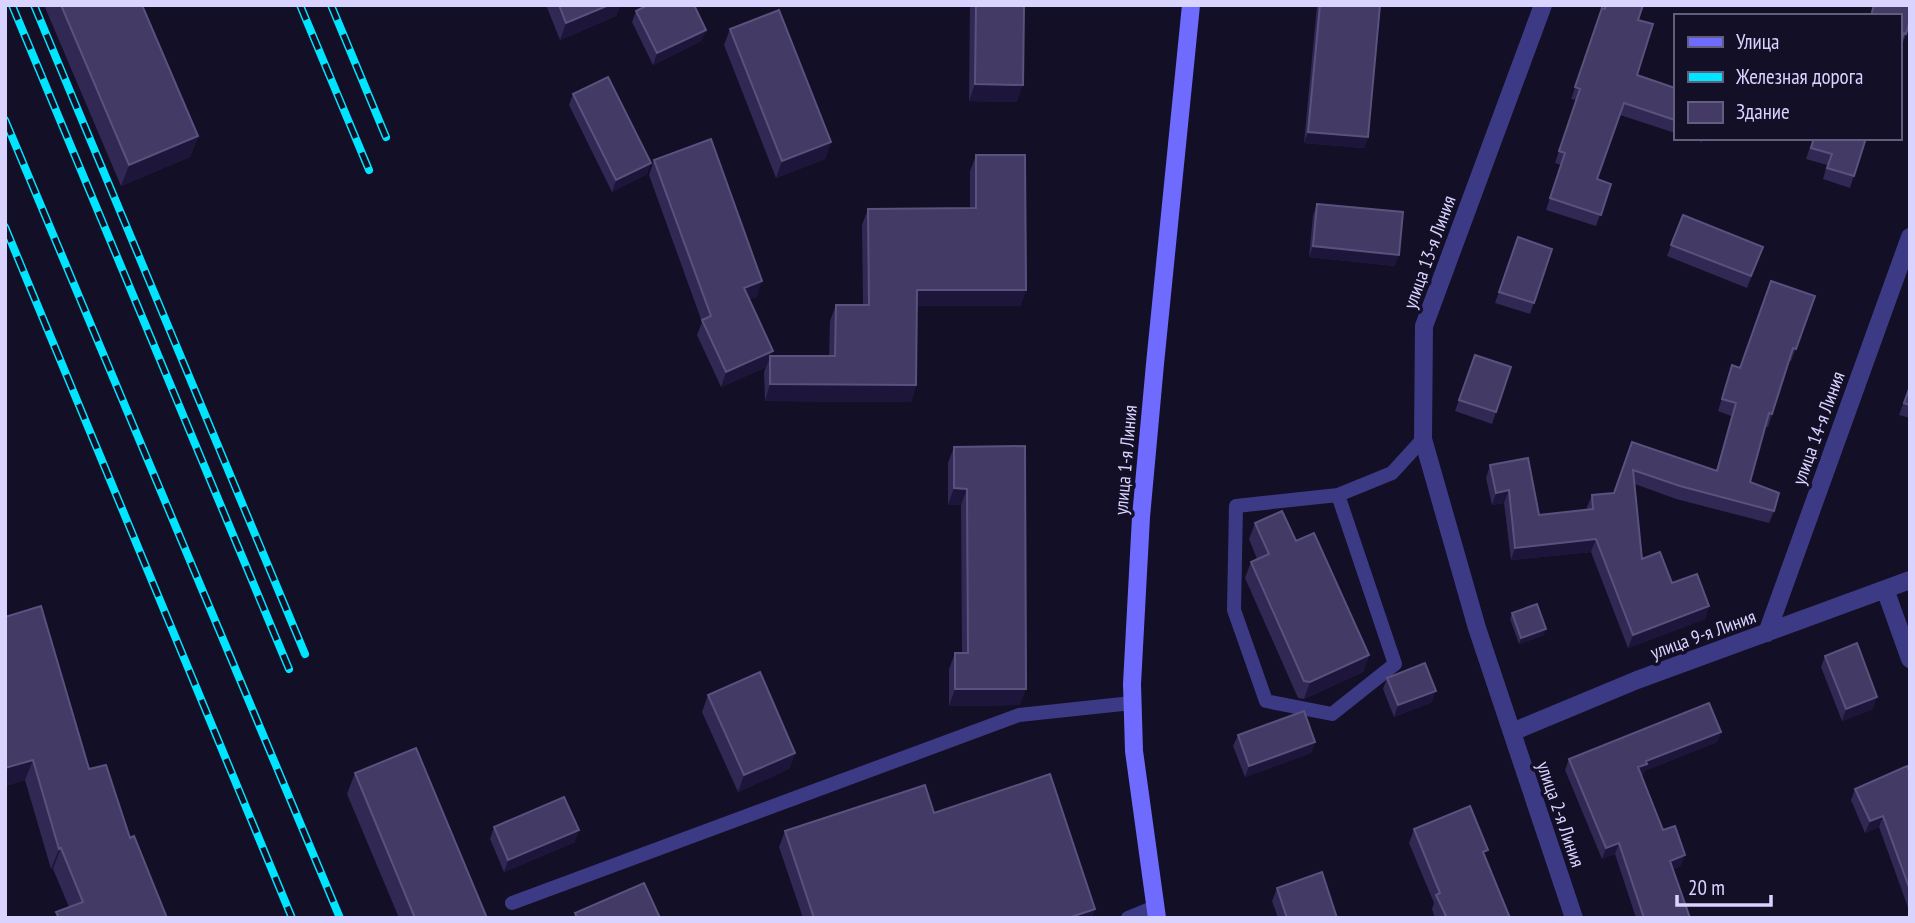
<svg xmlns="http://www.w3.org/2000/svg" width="1915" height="923" font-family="'PT Sans Narrow',sans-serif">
<rect width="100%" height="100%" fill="#130f26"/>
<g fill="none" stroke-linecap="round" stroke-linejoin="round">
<path stroke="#3d3a85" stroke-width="14" d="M1338,495L1395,664L1332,714L1266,701L1234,610L1236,506L1338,495L1392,473L1423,439
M512,903L1019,715L1132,703
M1128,918L1155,907"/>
<path stroke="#3d3a85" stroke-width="18" d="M1543,5L1424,326L1423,439L1477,628L1574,918
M1885,589L1910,659
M1767,633L1910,237
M1512,732L1637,680L1910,580"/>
<path stroke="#6f6bff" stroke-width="18" d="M1157,918L1134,751L1132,684L1141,517L1155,364L1191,5"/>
<defs>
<path id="rail" d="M12,5L289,669
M34,5L305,654
M300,5L369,170
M331,5L386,137
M5,120L340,918
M5,227L292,918"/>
</defs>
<use href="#rail" stroke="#00e5ff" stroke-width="8"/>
<use href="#rail" stroke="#130f26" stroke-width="5" stroke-dasharray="16" stroke-linecap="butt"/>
</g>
<path fill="#312854" d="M44,5H142L198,136L190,157L121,186Z
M546,5H620L616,16L560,40Z
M970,5H1024L1017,102L969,101Z
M1317,5H1380L1368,137L1364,148L1304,143Z
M1874,5H1910L1906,34L1902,45H1900L1899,16H1871Z
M1602,8L1638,20L1637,75L1675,88V133L1620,115L1597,179L1611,184L1596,226L1546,210L1561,165L1555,163L1576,100L1571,99Z
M636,11L706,30L701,41L653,65L632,22Z
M730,29L831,142L825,159L776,178L724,45Z
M573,94L651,163L647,174L612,192L569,105Z
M1690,138H1703L1702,142Z
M1813,138H1866L1850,188L1823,179L1827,165L1806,159Z
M976,155L1026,290L1020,306H917L916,385L911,402L765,401L764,372L766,367L721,387L697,335L702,322L649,175L654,160L757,297L749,299L771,356H829L830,321L836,305H863L862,225L868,209L970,208V171Z
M1317,204L1395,266L1309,257L1313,215Z
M1518,237L1552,249L1530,314L1495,303Z
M1671,245L1763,247L1747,288L1667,256Z
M1815,296L1791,361H1789L1768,427L1765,426L1750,482L1774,511L1769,523L1676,499L1635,484L1642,559L1672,583L1709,606L1705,619L1628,648L1591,552L1511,560L1504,503L1492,505L1486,478L1490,465L1539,515L1587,510V507L1592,495L1614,493L1632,442L1716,471L1731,416L1718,411L1732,365L1740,368Z
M1475,355L1511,367L1492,424L1455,411Z
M1910,385V418L1899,415Z
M1025,446L1020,705L949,706V669L955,653H962L961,505H948V463L954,447Z
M1255,523L1296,541L1369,655L1363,672L1304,699L1298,698L1245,578L1251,562L1257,559L1249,539Z
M1512,613L1544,635L1519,644L1510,619Z
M5,617L89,769L130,838L167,918L69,907L53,869H51L25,780L5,786Z
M1825,656L1873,709L1842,721L1821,667Z
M1387,678L1432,702L1394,717L1383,689Z
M708,695L795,753L789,769L738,792L702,712Z
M1721,732L1717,742L1644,771L1643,775H1641L1663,830L1681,866L1673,869L1690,918H1636L1615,854L1602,859L1565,770L1569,759Z
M1238,735L1315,742L1311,753L1245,777L1233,746Z
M1910,772V913L1879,827L1865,833L1851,800L1855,789Z
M355,773L487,918H399L347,794Z
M934,813L1092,918H803L779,847L785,831Z
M494,827L575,842L504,872L490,839Z
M1414,829L1485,857L1510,918H1435L1432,909L1434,903L1409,843Z
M1277,888L1337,918H1278L1272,901Z"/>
<path fill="#1d163a" d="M609,5H620L616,16L560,40L566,23Z
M706,30L701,41L653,65L657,53Z
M975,84L1023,85L1017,102L969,101Z
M1308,132L1368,137L1364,148L1304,143Z
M198,136L190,157L121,186L129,165Z
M831,142L825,159L776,178L782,161Z
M651,163L647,174L612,192L616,180Z
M1313,246L1399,255L1395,266L1309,257Z
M762,281L757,297L738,303L744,288Z
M917,290H1026L1020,306H911Z
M773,351L766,367L721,387L726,372Z
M770,384L916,385L911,402L765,401Z
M954,488L967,489L961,505H948Z
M1509,490L1504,503L1492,505L1496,493Z
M1596,539L1591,552L1511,560L1515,548Z
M1709,606L1705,619L1628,648L1633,635Z
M1546,629L1544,635L1519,644L1521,638Z
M1369,655L1363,672L1304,699L1310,682Z
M955,689H1026L1020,705L949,706Z
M1436,691L1432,702L1394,717L1398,705Z
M1877,697L1873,709L1842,721L1846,709Z
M1721,732L1717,742L1644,771L1643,775L1634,778L1638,767L1646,761Z
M1315,742L1311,753L1245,777L1249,766Z
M795,753L789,769L738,792L744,775Z
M33,760L25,780L5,786V768Z
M1883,816L1879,827L1865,833L1870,821Z
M579,830L575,842L504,872L508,860Z
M1619,843L1615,854L1602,859L1606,848Z
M61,848L53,869H51L59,849Z
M1685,855L1681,866L1666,872L1670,861Z
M1095,909L1092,918H1068Z"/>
<path fill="#433a66" stroke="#5a527e" stroke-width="2" d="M61,5H142L198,136L129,165Z
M559,5H609L566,23Z
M648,5H694L706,30L657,53L636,11Z
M976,5H1024L1023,85L975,84Z
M1320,5H1380L1368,137L1308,132Z
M1606,5H1643L1638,20L1653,24L1637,75L1675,88V120L1624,103L1597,179L1611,184L1601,215L1550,198L1565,153L1559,151L1580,89L1575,87L1602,8L1605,9Z
M1874,5H1910V20L1906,34L1904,33L1899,47V16H1871Z
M779,10L831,142L782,161L730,29Z
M608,77L651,163L616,180L573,94Z
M1814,138H1866L1854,176L1827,168L1832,154L1811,148Z
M711,139L762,281L744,288L773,351L726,372L702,320L711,316L654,160Z
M976,155H1025L1026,290H917L916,385L770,384V356H835L836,305H869L868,209L976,208Z
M1317,204L1403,212L1399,255L1313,246Z
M1683,215L1763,247L1751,276L1671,245Z
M1518,237L1552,249L1534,303L1499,292Z
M1771,281L1815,296L1796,349L1793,348L1772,414L1769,413L1750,482L1779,493L1774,511L1680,486L1633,470L1642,559L1660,552L1672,583L1697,574L1709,606L1633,635L1596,539L1515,548L1509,490L1496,493L1490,465L1528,458L1539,515L1593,509L1592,495L1614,493L1632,442L1717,471L1736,403L1722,399L1732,365L1740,368Z
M1475,355L1511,367L1496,412L1459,400Z
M1910,386V405L1904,403Z
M1025,446L1026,689H955V653H968L967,489L954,488V447Z
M1282,511L1296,541L1314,533L1369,655L1310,682L1304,681L1251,562L1269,554L1255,523Z
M1537,604L1546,629L1521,638L1512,613Z
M41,606L89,769L106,765L130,838L134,836L167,918H59L56,912L83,902L61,848L59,849L33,760L5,768V617Z
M1857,643L1877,697L1846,709L1825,656Z
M1425,663L1436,691L1398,705L1387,678Z
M760,672L795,753L744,775L708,695Z
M1709,703L1721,732L1646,761L1647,764L1638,767L1663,830L1675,826L1685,855L1670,861L1690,918H1644L1619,843L1606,848L1569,759Z
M1304,711L1315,742L1249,766L1238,735Z
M416,748L487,918H415L355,773Z
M1907,766L1910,772V890L1883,816L1870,821L1855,789Z
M1050,774L1095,909L1068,918H814L785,831L925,785L934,813Z
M564,797L579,830L508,860L494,827Z
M1470,806L1488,850L1483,852L1510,918H1441L1446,916L1436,895L1440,893L1414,829Z
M1322,872L1337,918H1287L1277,888Z
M644,883L660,918H577L575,913Z"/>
<g text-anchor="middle" stroke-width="7" stroke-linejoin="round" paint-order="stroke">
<g font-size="19" fill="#d9d4ff" stroke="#130f26">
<text transform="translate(1429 252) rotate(-70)" y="7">улица 13-я Линия</text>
<text transform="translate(1818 428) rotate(-70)" y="7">улица 14-я Линия</text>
<text transform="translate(1125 460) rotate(-85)" y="7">улица 1-я Линия</text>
<text transform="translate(1703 634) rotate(-20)" y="7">улица 9-я Линия</text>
<text transform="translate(1561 814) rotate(71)" y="7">улица 2-я Линия</text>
</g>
</g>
<rect width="1915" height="923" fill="none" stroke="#d9d4ff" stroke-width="14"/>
<rect x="1674" y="14" width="228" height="126" fill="#130f26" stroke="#625e7d" stroke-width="2"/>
<rect x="1688" y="37" width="35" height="10" fill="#6f6bff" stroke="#625e7d" stroke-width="2"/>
<text x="1736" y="49" font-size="21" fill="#d9d4ff">Улица</text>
<rect x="1688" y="72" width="35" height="10" fill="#00e5ff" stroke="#625e7d" stroke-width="2"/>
<text x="1736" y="84" font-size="21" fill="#d9d4ff">Железная дорога</text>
<rect x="1688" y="102" width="35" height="21" fill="#433a66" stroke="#625e7d" stroke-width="2"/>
<text x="1736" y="119" font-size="21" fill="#d9d4ff">Здание</text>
<path d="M1677 895v10h94v-10" fill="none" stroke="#d9d4ff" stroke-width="3.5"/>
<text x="1688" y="895" font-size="21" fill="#d9d4ff" stroke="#130f26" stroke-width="5" paint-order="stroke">20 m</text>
</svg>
